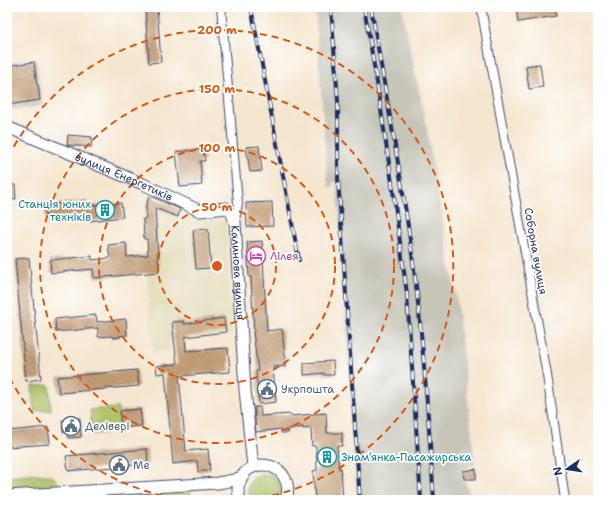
<svg xmlns="http://www.w3.org/2000/svg" width="605" height="507" font-family="'Shantell Sans',sans-serif">
<defs>
<pattern id="industrial-furrows" width="10" height="10" patternUnits="userSpaceOnUse"><rect width="10" height="10" fill="#c6c5b8"/><path d="M-1 1l2-2M0 10L10 0M9 11l2-2" fill="none" stroke="#a0a099"/></pattern>
<pattern id="grass-dots" width="8" height="8" patternUnits="userSpaceOnUse"><rect width="8" height="8" fill="#b0c569"/><path d="M2 2h.1M6 6h.1" fill="none" stroke="#8ea05a" stroke-width="1.8" stroke-linecap="round"/></pattern>
<pattern id="building-back-hatch" width="6" height="6" patternUnits="userSpaceOnUse"><rect width="6" height="6" fill="#c49e76"/><path d="M-1 5l2 2M0 0l6 6M5-1l2 2" fill="none" stroke="#9e8164"/></pattern>
</defs>
<rect width="100%" height="100%" fill="#fff"/>
<filter id="ink" filterUnits="userSpaceOnUse"><feTurbulence type="fractalNoise" baseFrequency=".025" numOctaves="2"/><feDisplacementMap in="SourceGraphic" scale="8" xChannelSelector="R" yChannelSelector="G"/><feConvolveMatrix kernelMatrix="1 2 1 2 8 2 1 2 1" color-interpolation-filters="sRGB"/></filter>
<filter id="wash" filterUnits="userSpaceOnUse"><feTurbulence type="fractalNoise" baseFrequency=".012" numOctaves="4" result="noise"/><feDisplacementMap in="SourceGraphic" scale="16" xChannelSelector="R" yChannelSelector="G"/><feGaussianBlur stdDeviation="0.9" result="paint"/><feColorMatrix in="noise" values="0 0 0 0 0 0 0 0 0 0 0 0 0 0 0 0 0 1.4 0 .05"/><feComposite in="paint" operator="in"/></filter>
<g filter="url(#wash)">
<rect width="100%" height="100%" fill="#f5e6cf"/>
<path fill="#e3dbba" d="M150,196L206,218L226,222L232,335L169,342V350L153,352L146,267L149,266L147,239H144L143,219L146,218V205Z"/>
<path fill="url(#industrial-furrows)" d="M36,59L43,106L7,111V63Z"/>
<path fill="#c6c5b8" d="M315,7H402L406,30L423,108L457,302L475,464L463,471L464,479L472,500H357L337,182H333V187H328Z"/>
<path fill="url(#grass-dots)" stroke="#667a64" d="M38,474C49,476 56,474 59,487L7,492V477Z
M260,474C262,474 264,473 267,474C280,475 284,490 278,500H251C245,488 248,480 260,474Z"/>
<path fill="#b0c569" stroke="#667a64" d="M49,385L51,410L34,411L32,386Z
M118,408L120,431L92,434L90,410Z
M190,490L191,500H32Z"/>
<g id="blocks">
<path fill="url(#building-back-hatch)" d="M157,7L161,62L149,63L145,8Z
M516,7H555L556,16L518,22Z
M34,62L37,85H38L40,100L7,105V66Z
M540,64L543,87L529,89L526,66Z
M68,135L92,137L91,147L67,145Z
M259,146L262,171L250,172L246,147Z
M203,149L205,161H200L202,185L180,187L176,152Z
M7,185H15L16,199L7,200Z
M150,196L180,209L178,217L155,208L159,272L94,278L93,269L51,273L50,260L92,256V260L110,258L108,245L126,243L127,257L148,255L147,239H144L143,219L146,218V205Z
M87,201V206L121,203L123,217L89,221L88,215L46,219L44,205Z
M272,202L273,226L247,227L246,203Z
M208,229L211,268L196,269L193,230Z
M262,241L267,331L282,329L286,366L273,367L276,402L259,404L256,371H258L253,332H254L251,277H249L247,242Z
M29,258L41,379L26,381L15,259Z
M96,315L97,322L126,319L127,335L119,336L120,337L113,338L112,336L98,337V328L56,332L55,319Z
M224,318L226,332L185,337L186,351L228,348L230,372L179,376L186,451L208,449L210,470L198,472L197,461L173,464L165,373L157,374L156,366L177,364L172,322L184,321V324Z
M333,361L334,375H324V373L304,375V363Z
M137,370L139,386L59,393L57,377Z
M254,407H260L261,416L291,414V416L326,413L327,433H342V446H337L339,469L341,468L343,500H315L313,471L317,470L316,446H312L311,428L303,429V427L288,429V433H281V429L256,432Z
M140,409L142,426L121,428L120,411Z
M80,418L81,437L68,438L67,432H63L62,420Z
M48,427L50,444L7,447V431Z
M147,449L148,464L68,471L66,456Z
M476,469V479H464L463,471Z"/>
</g>
</g>
<g filter="url(#ink)">
<use href="#blocks" fill-opacity="0" stroke="#3c4a6f" stroke-width="1"/>
<g fill="none" stroke-linecap="round" stroke-linejoin="round">
<defs>
<path id="street" d="M221,7L238,203L235,221
M481,7L547,375L565,500"/>
<g id="secondary">
<path id="s1" d="M7,127L143,184L200,211L226,208L231,211L235,222L245,390L253,467"/>
<path d="M7,496L218,483L234,480L241,477"/>
<path d="M240,500C239,496 238,491 238,488C238,486 239,484 240,482C249,452 297,464 286,500"/>
</g>
</defs>
<use href="#street" stroke="#3c4a6f" stroke-width="10"/>
<use href="#secondary" stroke="#3c4a6f" stroke-width="13"/>
<use href="#street" stroke="#fff" stroke-width="8"/>
<use href="#secondary" stroke="#fff" stroke-width="11"/>
<defs>
<path id="rail" d="M251,7L299,260
M331,7L338,101V178L360,500
M364,7L377,83L393,190L407,294L421,500
M371,7C387,102 406,198 417,294C425,363 429,431 434,500"/>
</defs>
<use href="#rail" stroke="#1b2f5e" stroke-width="4"/>
<use href="#rail" stroke="#fff" stroke-width="2.5" stroke-dasharray="8" stroke-linecap="butt"/>
</g>
</g>
<g fill="none" stroke="#de5710" stroke-width="2" stroke-dasharray="7 5">
<circle cx="217" cy="266" r="59"/>
<circle cx="217" cy="266" r="118"/>
<circle cx="217" cy="266" r="177"/>
<path d="M186 500A236 236 0 0 1 8 375M8 157A236 236 0 1 1 248 500"/>
</g>
<defs>
<symbol id="building-ring" viewBox="-11 -11 22 22"><circle r="9.5" fill="#fff" stroke="#0f9aa8" stroke-width="1.5"/><path d="M-4-6H4V6H1V3H-1V6H-4ZM-2.5-4.3h1.7v1.8h-1.7ZM.8-4.3h1.7v1.8H.8ZM-2.5-1h1.7V.8h-1.7ZM.8-1h1.7V.8H.8Z" fill="#0f9aa8"/></symbol>
<symbol id="hotel-ring" viewBox="-11 -11 22 22"><circle r="9.5" fill="#fff" stroke="#d1479c" stroke-width="1.5"/><path d="M-6-4.5h1.5V1H6V5H4.5V3h-9V5H-6ZM-4 0a1.8 1.8 0 1 1 3.6 0ZM.5 0V-2.5h3Q6-2.5 6 0Z" fill="#d1479c"/></symbol>
<symbol id="civic-ring" viewBox="-11 -11 22 22"><circle r="9.5" fill="#fff" stroke="#5c6f8a" stroke-width="1.5"/><path d="M-.6-6.5H3V-4.5H.6V-3L4-1V1h2V6H-6V1h2V-1L-.6-3ZM-1.2 2.5V6h2.4V2.5Z" fill="#5c6f8a"/></symbol>
</defs>
<g fill-rule="evenodd">
<use href="#building-ring" x="94" y="199" width="22" height="22"/>
<use href="#hotel-ring" x="245" y="245" width="22" height="22"/>
<use href="#civic-ring" x="256" y="378" width="22" height="22"/>
<use href="#civic-ring" x="60" y="415" width="22" height="22"/>
<use href="#building-ring" x="316" y="446" width="22" height="22"/>
<use href="#civic-ring" x="108" y="454" width="22" height="22"/>
</g>
<g text-anchor="middle" stroke-width="3.5" stroke-linejoin="round" paint-order="stroke">
<g font-size="11" fill="#1b2f5e" stroke="#fff">
<text dy="4" stroke="none"><textPath href="#s1" startOffset="127">вулиця Енергетиків</textPath></text>
<text transform="translate(536 251) rotate(80)" y="4">Соборна вулиця</text>
<text dy="4" stroke="none"><textPath href="#s1" startOffset="305">Калинова вулиця</textPath></text>
</g>
<g font-size="11" fill="#0d838f" stroke="#fff" text-anchor="end">
<text x="91" y="208">Станція юних<tspan x="91" dy="13">техніків</tspan></text>
<text x="341" y="461" text-anchor="start">Знам'янка-Пасажирська</text>
</g>
<g font-size="11" fill="#b23c85" stroke="#fff" text-anchor="start">
<text x="270" y="260">Лілея</text>
</g>
<g font-size="11" fill="#4e5e75" stroke="#fff" text-anchor="start">
<text x="281" y="393">Укрпошта</text>
<text x="85" y="430">Делівері</text>
<text x="133" y="469">Me</text>
</g>
</g>
<circle cx="217" cy="266" r="6" fill="#de5710" stroke="#fff" stroke-width="2"/>
<g font-size="12" text-anchor="middle" font-weight="bold" fill="#de5710" stroke="#fff" stroke-width="3.5" stroke-linejoin="round" paint-order="stroke">
<text x="217" y="34">200 m</text>
<text x="217" y="93">150 m</text>
<text x="217" y="152">100 m</text>
<text x="217" y="211">50 m</text>
</g>
<rect width="605" height="507" fill="none" stroke="#fff" stroke-width="24"/>
<g transform="translate(567 469) rotate(257)" stroke="#ffffff" stroke-width="3" paint-order="stroke">
<path d="M0-3L7 15L0 10L-7 15Z" fill="#1b2f5e"/>
<text y="-6" font-size="11" font-weight="bold" text-anchor="middle" fill="#1b2f5e">N</text>
</g>
</svg>
